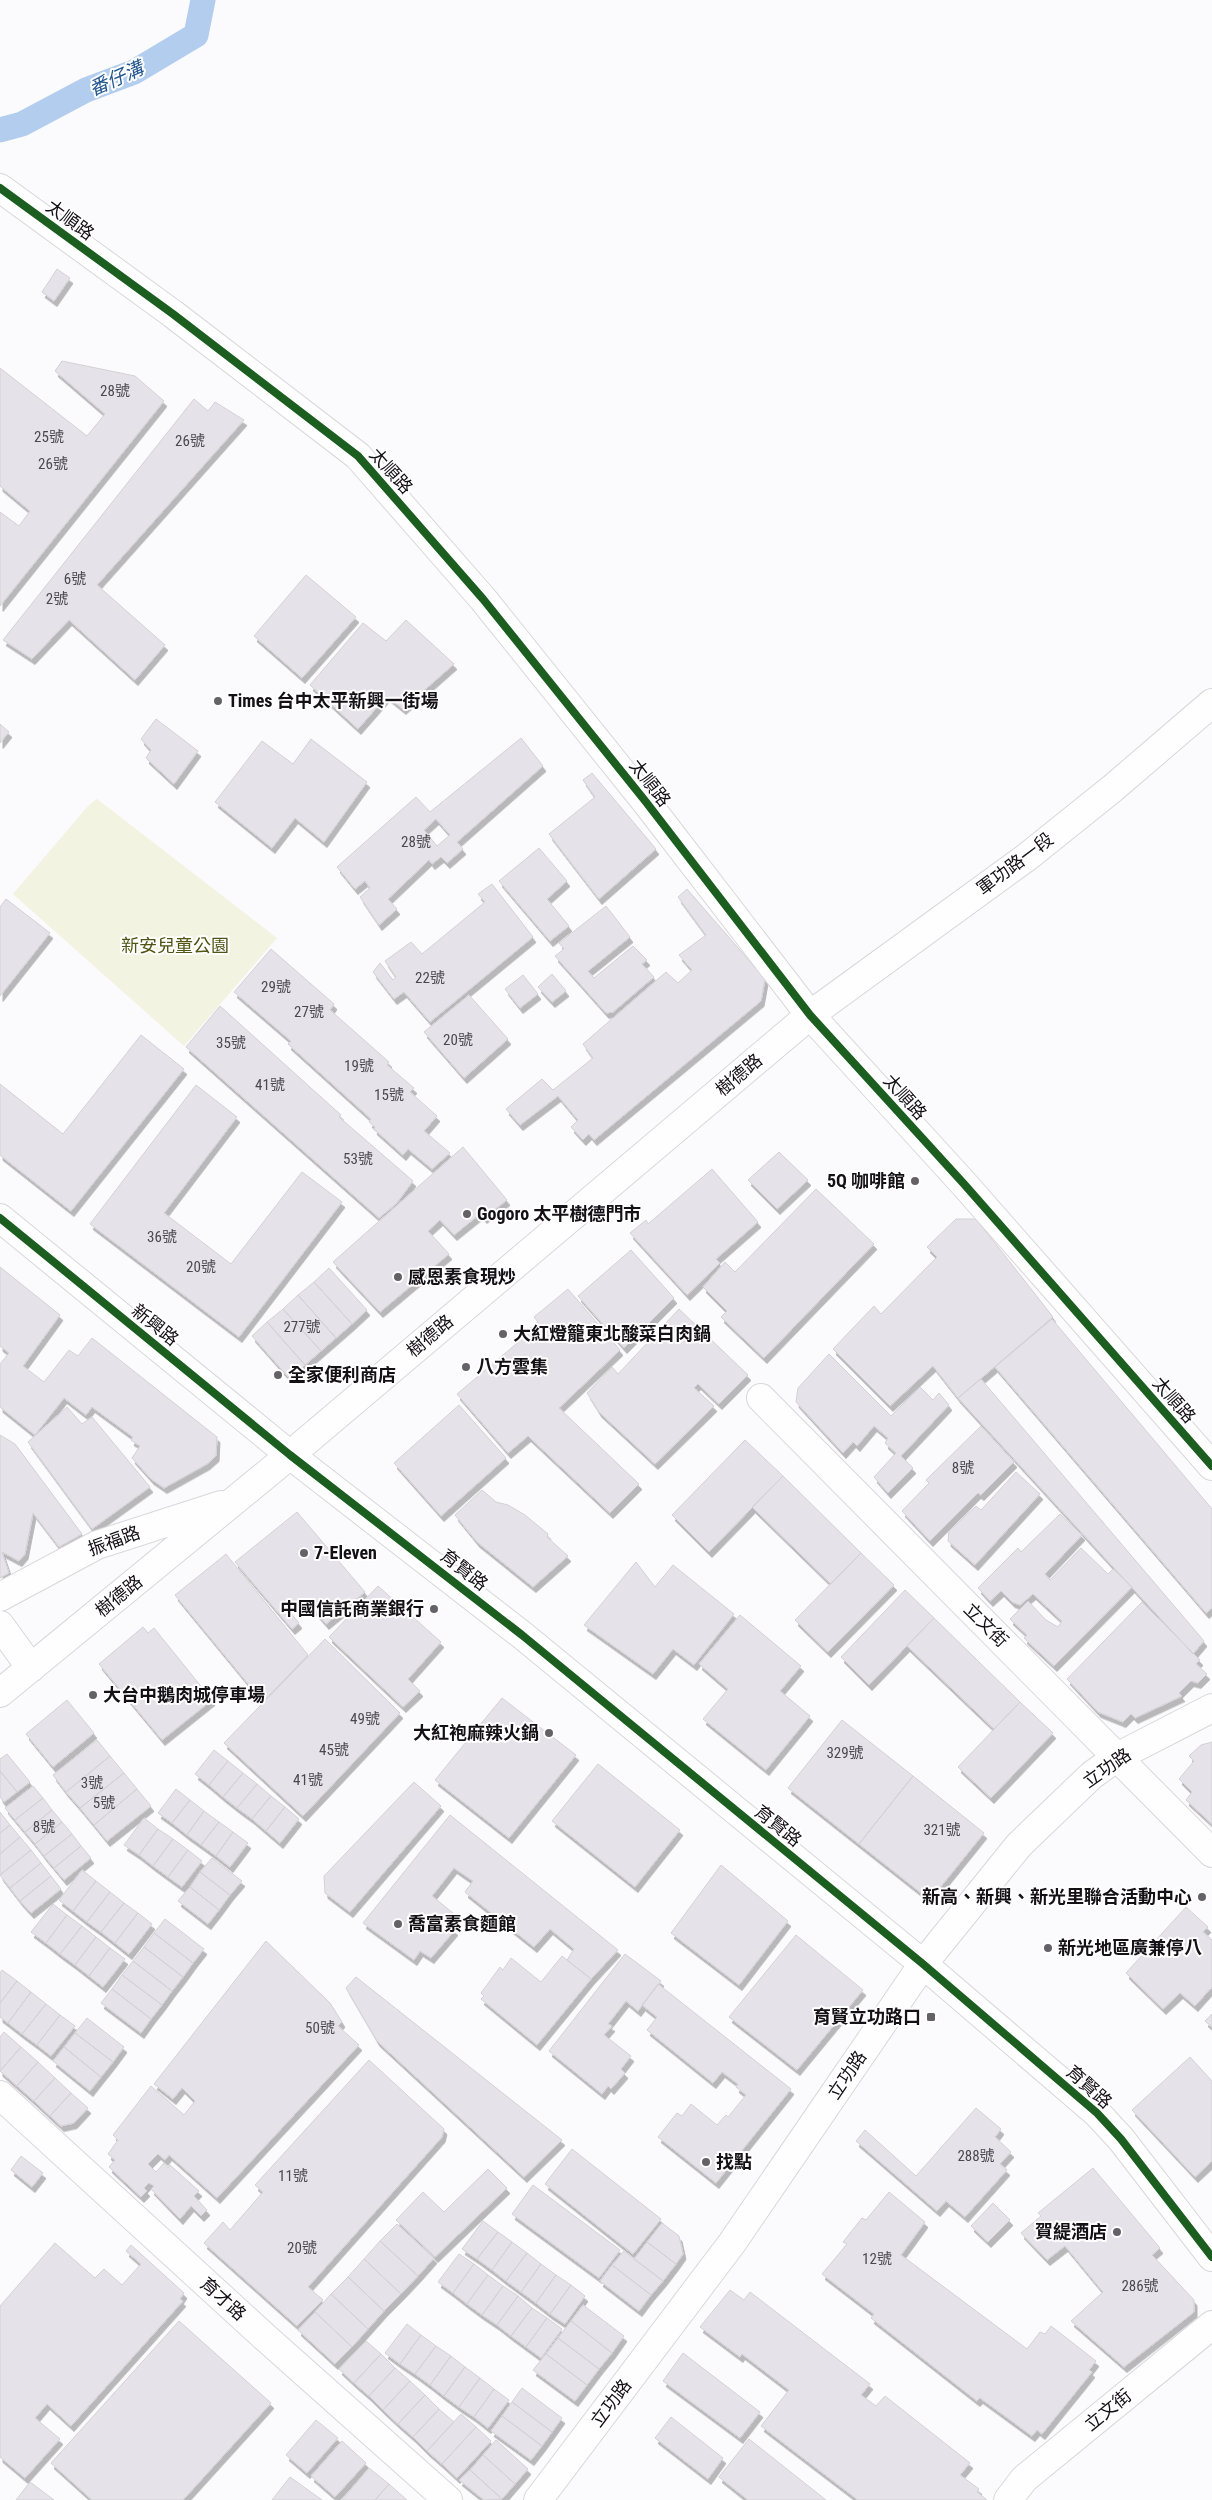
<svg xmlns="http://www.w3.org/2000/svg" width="1212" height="2500" font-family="'Roboto Condensed','Noto Sans TC',sans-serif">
<defs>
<filter id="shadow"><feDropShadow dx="3" dy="5.5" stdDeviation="0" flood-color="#0004"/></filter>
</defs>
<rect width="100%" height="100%" fill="#fbfafc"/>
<path fill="#f2f3e1" d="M97,799L277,938L184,1046L13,894L88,806Z"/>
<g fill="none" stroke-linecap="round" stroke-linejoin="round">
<path stroke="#b2cded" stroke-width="25" d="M0,130L22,124L86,90L134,72L196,35L203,0"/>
</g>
<path fill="#e6e2e9" stroke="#d3d1d5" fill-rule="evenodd" filter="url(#shadow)" d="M57,269L70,278L54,301L42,292Z
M62,361L135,376L164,401L0,606V512L19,526L30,511L0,486V368L87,436L105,414L55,371Z
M194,399L208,411L215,402L244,420L97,585L165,645L135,680L69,620L32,659L3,640Z
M306,575L356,617L302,678L254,636Z
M406,620L454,664L403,709L387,696L358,729L310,685L363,623L386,641Z
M156,719L198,751L174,784L146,758L151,750L141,739Z
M0,724L9,732L0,743Z
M521,738L543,766L457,842L463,849L447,863L441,857L432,864L429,860L388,899L397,909L379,925L360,897L370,888L365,881L355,889L337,867L416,797L430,812ZM436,819L450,835L437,846L424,830Z
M311,739L367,782L324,842L295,818L272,848L215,802L262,741L293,764Z
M592,773L656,849L599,899L549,834L595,797L583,780Z
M539,848L567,881L547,899L569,926L550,941L499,881Z
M492,884L533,937L430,1022L404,992L394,999L373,972L380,963L393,980L396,977L385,961L411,942L422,954L485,902L478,894Z
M687,889L765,979L761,1001L594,1140L589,1134L583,1140L571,1127L578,1120L558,1096L520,1125L506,1109L542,1079L553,1090L593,1058L583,1044L666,972L678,983L692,970L679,955L706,935L678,897Z
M6,899L50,933L0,996V907Z
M606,906L630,937L588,971L594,978L633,946L647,960L642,964L654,977L613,1012L606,1013L555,956L564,949L559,943Z
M271,949L334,1004L330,1010L389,1062L387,1065L414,1088L410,1092L437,1116L424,1131L450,1153L432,1169L408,1149L403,1155L374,1129L375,1127L369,1122L371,1119L288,1044L291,1041L234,992Z
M552,974L566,991L552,1002L538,987Z
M523,975L538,994L520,1008L505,989Z
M469,995L508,1039L464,1078L424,1032Z
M220,1006L341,1115L339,1117L413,1181L396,1204L379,1218L186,1047Z
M141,1035L184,1069L71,1211L0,1155V1084L63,1134Z
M196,1085L237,1117L164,1213L231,1264L302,1172L342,1202L239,1337L90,1224Z
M463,1147L507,1200L484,1218L480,1214L454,1235L440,1220L428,1231L449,1254L380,1312L333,1262Z
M779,1152L808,1180L777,1209L748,1180Z
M712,1169L758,1222L716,1259L720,1263L687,1295L630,1233L646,1220L648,1224Z
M816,1189L874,1244L764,1358L721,1317L727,1311L703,1287L725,1262L735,1272Z
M956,1219H976L1053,1317L958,1398L933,1366L890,1406L833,1349L874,1306L881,1314L937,1257L927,1247Z
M631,1250L674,1298L624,1348L578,1296Z
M0,1267L60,1315L23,1366L44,1382L69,1350L78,1356L92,1338L217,1437L216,1456L207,1464L164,1488L151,1479L132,1458L140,1446L131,1440L133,1437L92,1407L86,1415L64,1398L35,1435L0,1407V1364L9,1353L0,1346Z
M329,1268L367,1310L352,1324L314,1282Z
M314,1282L352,1324L336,1338L298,1295Z
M568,1289L620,1350L559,1408L639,1484L610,1513L528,1436L508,1453L457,1394L522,1339L520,1336L538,1322L534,1317Z
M298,1295L336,1338L321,1351L283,1309Z
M283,1309L321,1351L305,1365L267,1322Z
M679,1309L748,1375L719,1404L698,1384L694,1388L714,1406L655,1464L599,1412L587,1393L612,1367L618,1374Z
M1052,1319L1212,1509V1608L1206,1613L995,1367Z
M267,1322L305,1365L290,1379L252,1336Z
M829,1354L891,1416L920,1387L933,1400L939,1393L949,1405L901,1456L913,1468L888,1493L874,1477L896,1453L885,1443L888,1438L874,1426L857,1446L853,1442L843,1453L796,1402L798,1388Z
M981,1379L1204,1641L1193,1654L958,1398Z
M459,1405L506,1458L441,1516L394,1463Z
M67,1407L82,1424L92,1417L150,1487L92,1529L28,1442Z
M981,1426L1014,1462L981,1495L978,1493L930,1541L902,1511L929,1483L926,1480Z
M0,1435L15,1444L82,1534L59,1547L33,1513L25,1554L19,1561L2,1552L9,1573L0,1578Z
M745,1440L783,1476L709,1552L672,1515Z
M1016,1472L1040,1494L975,1565L948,1541L949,1531L976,1506L981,1510Z
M783,1476L861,1553L831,1584L752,1507Z
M482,1490L496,1502L508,1505L525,1515L548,1534L547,1537L568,1556L533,1587L477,1542L455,1515Z
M297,1512L365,1592L326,1624L306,1601L298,1608L290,1599L284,1605L299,1623L292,1629L235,1562Z
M1060,1514L1082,1535L1045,1574L1050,1580L1081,1548L1108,1574L1113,1569L1132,1587L1054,1666L1024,1638L1027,1635L1010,1619L1028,1601L1046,1620L1058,1627L1062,1621L1033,1594L1020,1605L1012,1602L1001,1591L990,1601L978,1588L1018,1548L1021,1552Z
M861,1553L894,1585L828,1652L795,1620Z
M226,1554L308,1655L263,1702L175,1595Z
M636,1562L655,1587L673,1565L734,1614L694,1665L673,1649L653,1674L584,1625Z
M378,1586L441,1642L408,1679L420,1691L403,1707L329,1637Z
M905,1590L934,1618L869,1685L841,1657Z
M1142,1602L1200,1660L1196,1664L1207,1674L1198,1683L1191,1681L1179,1693L1182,1696L1135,1718L1131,1714L1123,1722L1098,1712L1067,1679Z
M740,1615L801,1666L780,1691L810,1716L766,1770L703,1719L728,1689L699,1664Z
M934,1618L1020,1702L994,1729L907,1646Z
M143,1627L148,1633L154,1628L212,1700L162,1740L99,1664Z
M325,1639L400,1713L303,1816L224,1743Z
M502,1698L576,1755L509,1838L435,1780Z
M67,1700L94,1733L53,1767L26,1734Z
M1020,1702L1053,1733L991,1798L958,1767Z
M842,1720L913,1776L859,1844L788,1788Z
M97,1740L110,1756L66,1792L53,1775Z
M1212,1742V1824L1186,1800L1192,1792L1179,1779L1194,1761L1189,1756L1201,1745Z
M214,1750L228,1761L209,1785L195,1774Z
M7,1754L30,1782L17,1792L0,1771V1759Z
M110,1756L124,1773L80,1808L66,1792Z
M228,1761L243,1773L223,1797L209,1785Z
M598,1764L680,1830L635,1887L552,1821Z
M0,1771L17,1792L4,1802L0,1797Z
M124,1773L137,1789L94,1825L80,1808Z
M243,1773L257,1784L237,1808L223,1797Z
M913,1776L984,1833L930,1900L859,1844Z
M414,1782L441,1806L350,1912L325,1893L324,1876Z
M257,1784L271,1796L252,1819L237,1808Z
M33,1786L43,1798L15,1820L5,1808Z
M137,1789L151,1806L107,1841L94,1825Z
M176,1789L190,1800L172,1823L158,1813Z
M271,1796L285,1807L266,1831L252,1819Z
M43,1798L52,1810L25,1832L15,1820Z
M190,1800L204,1811L187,1835L172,1823Z
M285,1807L299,1819L280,1843L266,1831Z
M52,1810L62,1822L35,1844L25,1832Z
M204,1811L219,1822L201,1845L187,1835Z
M0,1812L10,1825L0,1833Z
M450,1815L618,1950L591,1979L567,1960L574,1949L550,1929L534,1947L465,1892L473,1881L454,1868L432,1896L458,1917L451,1927L455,1930L431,1958L420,1951L414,1960L363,1923Z
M144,1818L158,1829L139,1855L124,1845Z
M62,1822L72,1834L44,1856L35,1844Z
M219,1822L233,1832L216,1856L201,1845Z
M10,1825L20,1837L0,1854V1833Z
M158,1829L173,1839L153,1866L139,1855Z
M233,1832L248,1843L230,1867L216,1856Z
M72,1834L81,1846L54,1868L44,1856Z
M20,1837L31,1850L0,1875V1854Z
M173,1839L188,1850L168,1877L153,1866Z
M81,1846L91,1858L64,1880L54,1868Z
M31,1850L41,1863L10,1888L0,1875Z
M188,1850L202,1861L182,1887L168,1877Z
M212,1858L242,1881L230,1895L200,1872Z
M41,1863L51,1876L20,1901L10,1888Z
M721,1865L788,1921L739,1985L671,1933Z
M82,1870L96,1881L73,1911L59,1900Z
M200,1872L230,1895L219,1910L190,1887Z
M51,1876L61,1889L31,1913L20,1901Z
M96,1881L110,1892L87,1922L73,1911Z
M190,1887L219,1910L208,1924L178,1901Z
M110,1892L124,1903L101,1932L87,1922Z
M124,1903L138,1913L115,1943L101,1932Z
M53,1904L67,1915L46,1943L31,1932Z
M1186,1907L1208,1927L1203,1932L1212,1940V1987L1195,2006L1180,1993L1163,2009L1126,1973Z
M138,1913L152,1924L129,1954L115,1943Z
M67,1915L82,1926L60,1954L46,1943Z
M165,1919L204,1949L193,1963L154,1933Z
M82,1926L96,1937L75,1965L60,1954Z
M154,1933L193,1963L183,1977L144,1947Z
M796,1935L863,1990L797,2070L729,2017Z
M96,1937L110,1948L89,1976L75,1965Z
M266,1941L330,2003L342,2022L338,2026L359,2045L217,2198L169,2155L165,2160L158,2154L148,2164L156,2172L164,2163L168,2168L170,2165L199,2191L194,2196L207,2210L201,2216L191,2206L180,2219L151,2189L154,2186L149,2183L144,2188L147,2191L141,2197L109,2167L115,2160L108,2154L118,2140L113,2135L151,2086L184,2115L195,2101L182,2088L173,2099L154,2084Z
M144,1947L183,1977L172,1991L133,1961Z
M110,1948L125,1959L103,1987L89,1976Z
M625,1954L661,1981L638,2011L626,2001L608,2024L612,2026L604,2035L631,2056L621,2069L625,2073L611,2089L608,2086L602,2094L549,2051Z
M562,1956L591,1979L537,2045L481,1999L484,1996L481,1993L500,1967L503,1970L511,1958L541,1982Z
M133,1961L172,1991L162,2005L122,1975Z
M2,1970L17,1981L0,2003V1973Z
M122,1975L162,2005L151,2019L112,1989Z
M356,1977L562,2140L524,2177L377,2041L346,1988Z
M17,1981L31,1992L8,2023L0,2017V2003Z
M658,1984L791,2089L716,2183L658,2137L677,2113L682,2116L691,2104L717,2125L726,2115L728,2117L746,2095L736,2087L738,2084L722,2072L713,2083L647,2030L657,2017L642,2005Z
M112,1989L151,2019L141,2033L101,2003Z
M31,1992L46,2004L22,2034L8,2023Z
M46,2004L60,2015L37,2045L22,2034Z
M1212,2014V2027L1205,2021Z
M60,2015L75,2026L51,2056L37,2045Z
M87,2018L124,2047L113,2062L75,2033Z
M4,2032L21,2047L0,2071V2037Z
M75,2033L113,2062L101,2077L64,2047Z
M21,2047L38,2062L17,2086L0,2071Z
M64,2047L101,2077L90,2091L53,2061Z
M1190,2057L1212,2081V2161L1195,2177L1132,2110Z
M369,2060L444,2129L442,2137L308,2287L323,2300L297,2326L204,2243L223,2222L230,2230L263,2192L255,2185Z
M38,2062L55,2078L34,2101L17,2086Z
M55,2078L71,2093L50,2116L34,2101Z
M71,2093L88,2108L74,2123L61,2126L50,2116Z
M976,2108L1001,2129L995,2137L1011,2152L1000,2164L1007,2170L965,2217L946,2201L937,2211L856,2141L865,2130L916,2176Z
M572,2149L661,2219L633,2254L545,2184Z
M21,2156L43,2173L32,2187L11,2170Z
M1093,2168L1160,2248L1152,2255L1194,2300V2312L1124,2367L1071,2321L1103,2292L1065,2246L1047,2260L1021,2233L1041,2216L1038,2213Z
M488,2169L507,2188L435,2257L396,2220L423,2192L444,2212Z
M533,2185L620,2250L599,2278L512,2214Z
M889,2192L925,2222L901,2255L1027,2349L1040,2332L1045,2334L1051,2326L1096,2361L1089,2370L1092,2372L1042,2434L1037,2430L1032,2436L980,2398L977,2401L871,2318L874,2314L822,2274L847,2244L843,2242L862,2218L866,2220Z
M993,2203L1010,2220L988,2242L971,2226Z
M483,2221L498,2232L477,2259L462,2249Z
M662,2223L679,2236L683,2254L676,2264L647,2242Z
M397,2224L434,2258L418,2276L380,2241Z
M498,2232L512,2242L492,2270L477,2259Z
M380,2241L418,2276L401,2294L364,2259Z
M512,2242L527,2253L506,2281L492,2270Z
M647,2242L676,2264L663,2281L634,2259Z
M55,2243L95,2278L104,2269L122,2285L141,2264L126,2251L131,2245L184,2293L180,2299L183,2301L71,2426L47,2404L35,2418L60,2439L25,2478L0,2457V2306Z
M624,2251L663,2281L651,2295L612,2265Z
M527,2253L541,2264L521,2292L506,2281Z
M459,2254L474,2264L453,2293L438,2282Z
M364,2259L401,2294L384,2311L348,2277Z
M474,2264L488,2275L467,2304L453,2293Z
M541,2264L556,2275L536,2303L521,2292Z
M612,2265L651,2295L639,2311L600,2281Z
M488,2275L503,2286L482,2315L467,2304Z
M556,2275L571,2285L550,2314L536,2303Z
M348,2277L384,2311L368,2329L331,2294Z
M571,2285L585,2296L565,2324L550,2314Z
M503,2286L518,2296L497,2325L482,2315Z
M730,2290L744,2300L750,2292L870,2384L861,2395L876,2406L885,2396L970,2463L960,2475L979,2489L977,2492L987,2500H858L761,2426L789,2390L742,2354L740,2357L700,2327Z
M331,2294L368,2329L352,2347L315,2312Z
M518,2296L532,2308L511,2336L497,2325Z
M583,2305L624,2336L612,2353L571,2321Z
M532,2308L547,2318L526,2347L511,2336Z
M315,2312L352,2347L335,2364L298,2330Z
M547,2318L562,2329L541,2358L526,2347Z
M179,2321L271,2403L183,2500H92L51,2463Z
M571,2321L612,2353L599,2369L558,2338Z
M407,2324L421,2335L400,2364L385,2353Z
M421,2335L436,2346L415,2374L400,2364Z
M558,2338L599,2369L587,2385L546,2354Z
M366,2341L381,2354L354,2383L339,2369Z
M436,2346L451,2356L430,2385L415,2374Z
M683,2353L760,2412L740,2438L663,2381Z
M381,2354L395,2368L369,2396L354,2383Z
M546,2354L587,2385L575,2401L533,2370Z
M451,2356L465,2367L444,2396L430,2385Z
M465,2367L480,2378L459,2407L444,2396Z
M395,2368L410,2381L383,2410L369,2396Z
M480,2378L494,2389L474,2417L459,2407Z
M410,2381L425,2395L398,2424L383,2410Z
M522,2388L562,2418L552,2432L512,2402Z
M494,2389L509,2400L488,2428L474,2417Z
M425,2395L439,2409L413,2437L398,2424Z
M512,2402L552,2432L542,2446L502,2416Z
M439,2409L454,2422L427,2451L413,2437Z
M461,2414L476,2427L442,2464L427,2451Z
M502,2416L542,2446L531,2460L491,2431Z
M671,2417L723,2458L708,2479L655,2438Z
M316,2420L338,2438L307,2473L286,2455Z
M476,2427L491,2441L457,2478L442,2464Z
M749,2439L826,2500H748L719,2477Z
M496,2440L528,2469L515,2484L483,2455Z
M342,2441L366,2463L335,2497L311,2476Z
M483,2455L515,2484L502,2499L470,2470Z
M369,2468L389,2484L375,2500H342Z
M470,2470L502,2499L484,2500L459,2480Z
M290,2477L322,2500H272Z
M30,2482L54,2500H16Z
M389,2484L407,2500H375Z"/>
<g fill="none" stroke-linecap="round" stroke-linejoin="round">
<defs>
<path id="minor" d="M0,188L173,314L358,456L483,599L646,802L810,1015L964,1184L1212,1466
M0,1218L290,1455L522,1635L923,1964L1097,2113L1121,2139L1212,2257
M761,1398L1212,1853
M0,1597L97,1545L221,1505
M0,1625L31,1668
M0,1693L290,1455L810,1015
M0,2095L267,2339L448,2500
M538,2500L732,2243L923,1964L1019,1845L1092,1775L1117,1757L1212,1708
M1008,2500L1024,2479L1212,2325"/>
<path id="major" d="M810,1015L1027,857L1113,788L1212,703"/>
</defs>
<use href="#minor" stroke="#d9d7db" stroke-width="30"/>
<use href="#major" stroke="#d9d7db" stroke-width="30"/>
<use href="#minor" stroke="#fefeff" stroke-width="28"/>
<use href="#major" stroke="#fefeff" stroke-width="28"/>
<defs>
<path id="cycleway" d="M0,188L173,314L358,456L483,599L646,802L810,1015L964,1184L1212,1466
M0,1218L290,1455L522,1635L923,1964L1097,2113L1121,2139L1212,2257"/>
</defs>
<use href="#cycleway" stroke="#fff" stroke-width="11"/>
<use href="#cycleway" stroke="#1b5e20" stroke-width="8"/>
</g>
<g fill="#646266" stroke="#fff" stroke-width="2">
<circle cx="218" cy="701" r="5"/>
<circle cx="915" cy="1181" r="5"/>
<circle cx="467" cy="1214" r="5"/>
<circle cx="398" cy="1277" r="5"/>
<circle cx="503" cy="1334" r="5"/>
<circle cx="466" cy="1367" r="5"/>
<circle cx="278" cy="1375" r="5"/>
<circle cx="304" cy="1553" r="5"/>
<circle cx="434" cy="1609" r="5"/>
<circle cx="93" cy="1695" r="5"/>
<circle cx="549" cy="1733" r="5"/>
<circle cx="1202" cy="1897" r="5"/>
<circle cx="398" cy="1924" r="5"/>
<circle cx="1048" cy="1948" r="5"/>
<rect x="926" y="2012" width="10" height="10" rx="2.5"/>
<circle cx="706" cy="2162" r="5"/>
<circle cx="1117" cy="2232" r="5"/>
</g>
<g text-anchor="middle" stroke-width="4" stroke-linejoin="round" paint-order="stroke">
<g font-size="15" fill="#4b484e">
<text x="115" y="396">28號</text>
<text x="49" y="442">25號</text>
<text x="190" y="446">26號</text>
<text x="53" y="469">26號</text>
<text x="75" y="584">6號</text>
<text x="57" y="604">2號</text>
<text x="416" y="847">28號</text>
<text x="430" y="983">22號</text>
<text x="276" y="992">29號</text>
<text x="309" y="1017">27號</text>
<text x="458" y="1045">20號</text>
<text x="231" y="1048">35號</text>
<text x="359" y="1071">19號</text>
<text x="270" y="1090">41號</text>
<text x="389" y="1100">15號</text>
<text x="358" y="1164">53號</text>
<text x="162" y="1242">36號</text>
<text x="201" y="1272">20號</text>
<text x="302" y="1332">277號</text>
<text x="963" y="1473">8號</text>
<text x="365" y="1724">49號</text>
<text x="334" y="1755">45號</text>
<text x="845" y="1758">329號</text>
<text x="308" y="1785">41號</text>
<text x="92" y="1788">3號</text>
<text x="104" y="1808">5號</text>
<text x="44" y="1832">8號</text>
<text x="942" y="1835">321號</text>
<text x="320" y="2033">50號</text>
<text x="976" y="2161">288號</text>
<text x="293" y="2181">11號</text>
<text x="302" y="2253">20號</text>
<text x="877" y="2264">12號</text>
<text x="1140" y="2291">286號</text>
</g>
<g font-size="18" fill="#131016" stroke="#fff">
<text transform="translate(70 220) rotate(36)" y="6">太順路</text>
<text transform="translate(391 471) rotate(48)" y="6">太順路</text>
<text transform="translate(650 783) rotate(52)" y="6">太順路</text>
<text transform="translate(1015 864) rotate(-37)" y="6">軍功路一段</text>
<text transform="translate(739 1075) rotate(-40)" y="6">樹德路</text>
<text transform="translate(905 1097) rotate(48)" y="6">太順路</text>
<text transform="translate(155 1325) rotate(39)" y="6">新興路</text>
<text transform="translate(430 1336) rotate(-40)" y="6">樹德路</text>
<text transform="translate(1174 1400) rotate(49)" y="6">太順路</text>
<text transform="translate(114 1541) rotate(-20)" y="6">振福路</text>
<text transform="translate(464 1570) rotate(38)" y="6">育賢路</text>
<text transform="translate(119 1596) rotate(-39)" y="6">樹德路</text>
<text transform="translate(986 1625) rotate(45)" y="6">立文街</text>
<text transform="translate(1107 1768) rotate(-35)" y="6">立功路</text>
<text transform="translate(778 1826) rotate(39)" y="6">育賢路</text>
<text transform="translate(847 2075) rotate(-56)" y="6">立功路</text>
<text transform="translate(1089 2087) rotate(42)" y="6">育賢路</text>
<text transform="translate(223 2299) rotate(42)" y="6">育才路</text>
<text transform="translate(611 2403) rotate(-53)" y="6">立功路</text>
<text transform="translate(1108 2410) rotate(-39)" y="6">立文街</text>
</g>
<g font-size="18" font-weight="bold" fill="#131016" stroke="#fff" text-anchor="start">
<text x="228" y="707">Times 台中太平新興一街場</text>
<text x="905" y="1187" text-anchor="end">5Q 咖啡館</text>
<text x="477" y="1220">Gogoro 太平樹德門市</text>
<text x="408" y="1283">感恩素食現炒</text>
<text x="513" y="1340">大紅燈籠東北酸菜白肉鍋</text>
<text x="476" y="1373">八方雲集</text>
<text x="288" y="1381">全家便利商店</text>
<text x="314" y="1559">7-Eleven</text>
<text x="424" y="1615" text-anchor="end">中國信託商業銀行</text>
<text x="103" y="1701">大台中鵝肉城停車場</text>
<text x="539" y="1739" text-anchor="end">大紅袍麻辣火鍋</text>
<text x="1192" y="1903" text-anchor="end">新高、新興、新光里聯合活動中心</text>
<text x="408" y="1930">喬富素食麵館</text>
<text x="1058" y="1954">新光地區廣兼停八</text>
<text x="921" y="2023" text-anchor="end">育賢立功路口</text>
<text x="716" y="2168">找點</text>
<text x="1107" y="2238" text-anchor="end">賀緹酒店</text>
</g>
<g font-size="18" fill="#515413" stroke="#fff">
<text x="175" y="952">新安兒童公園</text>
</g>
<g font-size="19" font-style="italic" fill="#23578e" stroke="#fff">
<text transform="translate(116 78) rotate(-24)" y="7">番仔溝</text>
</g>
</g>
</svg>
